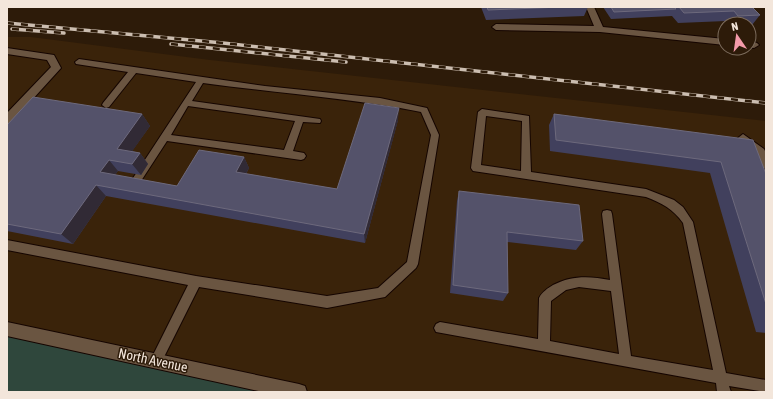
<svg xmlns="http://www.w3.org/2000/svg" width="773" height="399" font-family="'Asap Condensed',sans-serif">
<rect width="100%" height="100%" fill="#2d1b09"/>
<path fill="#3a230a" d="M7,37H31L210,60L766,121V392H7Z"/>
<path fill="#2f473c" d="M7,329L299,392H7Z"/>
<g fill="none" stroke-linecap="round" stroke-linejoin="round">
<defs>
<path id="lane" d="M79,59L265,86L380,98L427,108L439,135L418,264L416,268L385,297L327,308L199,287L160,365L156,367L152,365L150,361L188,285L7,250V240L196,276L327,296L378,288L407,262L431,135L421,112C349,98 276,93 203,83L192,101L320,119L321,121L320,123L303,122L293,151L304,153L306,156L304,159L301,160L167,141L141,181H135L133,178L135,175L196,82L136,73L109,107L106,108L102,105L103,103L128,72L76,64L75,62ZM188,106L295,121L284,150L171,135Z
M482,109L529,116L531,172L646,189L674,200L683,207L693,222L726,373L766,380V392L729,386L731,392H717L716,383L436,332L434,328L436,324L440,322L538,339L539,298C542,292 548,288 553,285C572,275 590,276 610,280L602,214L603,211L607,210L611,211L612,214L631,356L713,370L683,223C673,209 662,203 646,197L473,171L471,168L478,112ZM486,116L522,121L521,171L481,165ZM579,287L611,291L619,354L550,341L551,301L566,290Z"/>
<path id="street" d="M586,7H594L603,27L725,39V45L600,32L496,30L492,27L496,24L594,26Z
M749,41L757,43L759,45L754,48L749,47Z
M7,48L54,55L61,68L11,123L7,124V113L51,67L47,60L7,54Z
M743,134L764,149L766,153V169L762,168L756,155L739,141L738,138Z
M7,322L299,384L305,386L307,392H263L7,336Z"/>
</defs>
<use href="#lane" stroke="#150500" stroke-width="2"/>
<use href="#street" stroke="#150500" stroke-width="2"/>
<use href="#lane" fill="#6a5541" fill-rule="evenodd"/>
<use href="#street" fill="#6a5541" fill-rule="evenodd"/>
<defs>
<path id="rail" d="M7,23L223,43L766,103
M12,29L64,33
M171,44L346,62"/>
</defs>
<use href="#rail" stroke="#cbbdb0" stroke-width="3.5"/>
<use href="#rail" stroke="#2d1b09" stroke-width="2.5" stroke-dasharray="7" stroke-linecap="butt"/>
</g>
<path fill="#41405d" d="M481,7H588L584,16L486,20Z
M603,7H752L760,15L752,25H749V24H729L726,21L678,23L672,16L611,19Z
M142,114L150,126L132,151L140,153L148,164L141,175L118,171L115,175L177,186L244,157L249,168L246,174L337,189L398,120L365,243L106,196L73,244L7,231V125Z
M554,114L766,174V333L756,332L710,173L550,151L549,125Z
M459,191L583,241L576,250L507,242L508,293L503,301L450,293L457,201Z"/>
<path fill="#312a35" d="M399,108L398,120L365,243L364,234Z
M142,114L150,126L126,160L117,149Z
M140,153L148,164L141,175L132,164Z
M244,157L249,168L241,183L236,172Z
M109,160L118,171L109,183L100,172Z
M96,185L106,196L73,244L61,234Z"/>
<path fill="#54526a" stroke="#6d697c" d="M487,7H561L488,10Z
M611,7H674L676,9L614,12Z
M679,7H752L760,15L738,16L734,11L684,13Z
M33,97L142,114L117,149L140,153L132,164L109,160L100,172L177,186L199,150L244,157L236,172L337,189L365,103L399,108L364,234L96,185L61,234L7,224V125Z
M554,114L753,140L766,174V304L721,162L556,140Z
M459,191L579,205L583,241L507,232L508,293L453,285Z"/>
<g text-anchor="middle" stroke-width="3" stroke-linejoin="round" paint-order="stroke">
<g font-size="14" fill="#f3e6db" stroke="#2d1b09">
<text transform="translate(153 360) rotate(12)" y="5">North Avenue</text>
</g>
</g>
<rect width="773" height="399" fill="none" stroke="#f3e6db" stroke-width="16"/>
<g transform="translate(737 36) rotate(347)"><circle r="19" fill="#2d1b09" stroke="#7c6c5d"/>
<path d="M0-3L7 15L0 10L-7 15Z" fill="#f39aa9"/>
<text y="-6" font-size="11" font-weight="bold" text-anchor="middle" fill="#f3e6db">N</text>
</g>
</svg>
